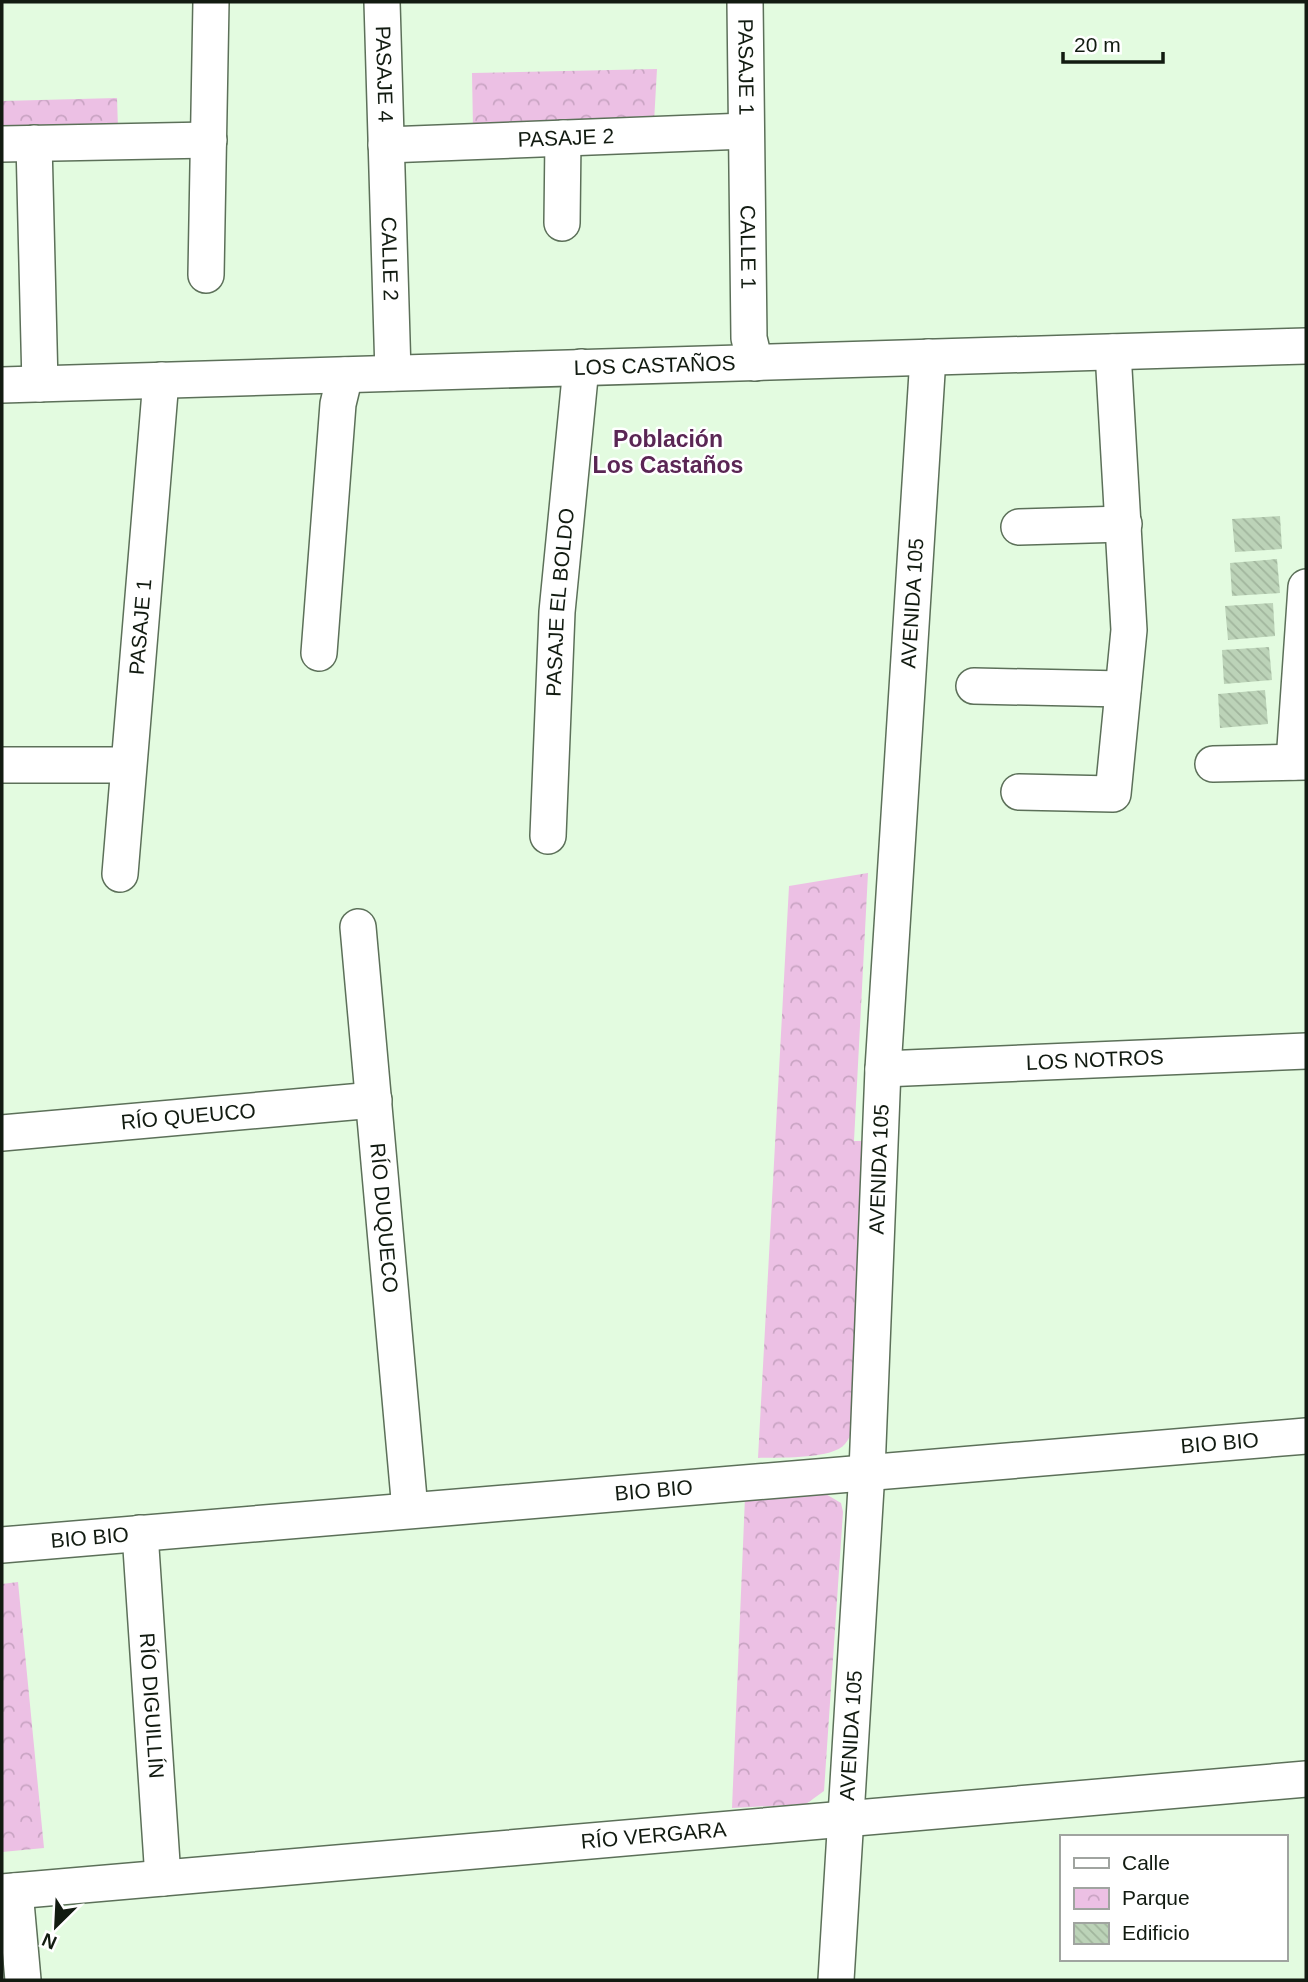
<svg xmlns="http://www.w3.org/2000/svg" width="1308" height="1982" font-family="Arial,sans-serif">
<defs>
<pattern id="park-crowns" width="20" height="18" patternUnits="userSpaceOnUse" patternTransform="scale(1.75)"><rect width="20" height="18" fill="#ecc0e4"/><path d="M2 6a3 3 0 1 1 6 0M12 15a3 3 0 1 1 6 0" fill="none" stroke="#c9a4c3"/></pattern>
<pattern id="building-back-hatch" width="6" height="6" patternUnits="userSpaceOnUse" patternTransform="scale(1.75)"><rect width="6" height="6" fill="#bcd3b8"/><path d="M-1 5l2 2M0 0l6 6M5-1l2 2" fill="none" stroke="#a1b59d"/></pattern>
</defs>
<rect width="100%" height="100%" fill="#e3fbe0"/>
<path fill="url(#park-crowns)" d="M657,69L654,122L473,129L472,73Z
M117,98L118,128L2,131V101Z
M868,873L854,1141H865L855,1418C853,1427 851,1437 845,1444C831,1460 779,1457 758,1458L789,886Z
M824,1493L841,1503L843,1512L824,1791L806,1804L732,1808L745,1497Z
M18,1582L44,1848L2,1852V1584Z"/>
<path fill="url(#building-back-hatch)" d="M1280,516L1282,549L1235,552L1232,519Z
M1277,559L1280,593L1232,596L1230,563Z
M1273,603L1275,636L1228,640L1225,606Z
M1269,647L1272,680L1224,684L1222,650Z
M1265,690L1268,724L1220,728L1218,694Z"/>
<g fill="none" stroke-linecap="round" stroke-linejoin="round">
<defs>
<g id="minor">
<path id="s1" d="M382,2L393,373"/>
<path id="s2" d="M745,2L749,338L755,363"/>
<path d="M34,143L40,384"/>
<path d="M2,144L209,140"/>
<path id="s3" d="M386,145L746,131"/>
<path d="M562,223L563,138"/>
<path d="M206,275L211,2"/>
<path id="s4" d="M2,385L1306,346"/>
<path d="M1019,527L1124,524"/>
<path d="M319,653L338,404L345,375"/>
<path d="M974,686L1123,689"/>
<path d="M1294,762L1306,587"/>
<path d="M1213,764L1306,762"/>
<path d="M2,765H128"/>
<path d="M1019,792L1113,794L1129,630L1113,352"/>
<path id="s5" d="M548,836L557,612L581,367"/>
<path id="s6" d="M120,874L161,380"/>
<path id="s7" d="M358,927L410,1510"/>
<path id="s8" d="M883,1069L1306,1051"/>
<path id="s9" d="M2,1133L374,1100"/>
<path id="s10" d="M140,1533L163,1878"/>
<path id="s11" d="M2,1545L1306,1436"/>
<path d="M15,1891L23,1980"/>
<path id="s12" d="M2,1892L1306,1779"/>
<path id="s13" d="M836,1980L867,1471L883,1069L928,357"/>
</g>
</defs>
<use href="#minor" stroke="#5c7059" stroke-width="38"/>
<use href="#minor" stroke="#fff" stroke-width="35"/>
</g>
<g text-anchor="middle" stroke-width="5" stroke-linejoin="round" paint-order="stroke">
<g font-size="21" fill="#121b11" stroke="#fff">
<text dy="7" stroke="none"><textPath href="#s2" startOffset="65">PASAJE 1</textPath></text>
<text dy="7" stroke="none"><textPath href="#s1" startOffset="72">PASAJE 4</textPath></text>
<text dy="7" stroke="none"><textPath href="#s3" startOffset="180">PASAJE 2</textPath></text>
<text dy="7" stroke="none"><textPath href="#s2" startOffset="245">CALLE 1</textPath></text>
<text dy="7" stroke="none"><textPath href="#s1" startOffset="257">CALLE 2</textPath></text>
<text dy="7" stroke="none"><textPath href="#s4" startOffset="653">LOS CASTAÑOS</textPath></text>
<text dy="7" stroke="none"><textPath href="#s5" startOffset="234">PASAJE EL BOLDO</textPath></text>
<text dy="7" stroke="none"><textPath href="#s13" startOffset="1379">AVENIDA 105</textPath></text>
<text dy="7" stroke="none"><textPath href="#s6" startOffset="248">PASAJE 1</textPath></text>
<text dy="7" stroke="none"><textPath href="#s8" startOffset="212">LOS NOTROS</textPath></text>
<text dy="7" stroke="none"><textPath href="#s9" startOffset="187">RÍO QUEUCO</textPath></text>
<text dy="7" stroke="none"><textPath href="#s13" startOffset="812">AVENIDA 105</textPath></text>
<text dy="7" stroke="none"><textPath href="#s7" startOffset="292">RÍO DUQUECO</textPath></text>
<text dy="7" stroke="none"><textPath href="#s11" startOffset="1222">BIO BIO</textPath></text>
<text dy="7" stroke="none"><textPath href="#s11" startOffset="654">BIO BIO</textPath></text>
<text dy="7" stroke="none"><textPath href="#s11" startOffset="88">BIO BIO</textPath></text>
<text dy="7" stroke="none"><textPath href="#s10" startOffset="173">RÍO DIGUILLÍN</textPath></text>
<text dy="7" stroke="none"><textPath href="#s13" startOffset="245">AVENIDA 105</textPath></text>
<text dy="7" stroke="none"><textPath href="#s12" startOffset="654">RÍO VERGARA</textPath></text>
</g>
<g font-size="23" font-weight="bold" fill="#5a2654" stroke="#fff">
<text x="668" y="447">Población<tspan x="668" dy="26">Los Castaños</tspan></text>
</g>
</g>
<rect width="1308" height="1982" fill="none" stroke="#121b11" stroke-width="7"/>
<rect x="1060" y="1835" width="228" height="126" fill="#ffffff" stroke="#a0a4a0" stroke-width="2"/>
<rect x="1074" y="1858" width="35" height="10" fill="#ffffff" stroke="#a0a4a0" stroke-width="2"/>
<text x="1122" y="1870" font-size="21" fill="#121b11">Calle</text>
<rect x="1074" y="1888" width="35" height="21" fill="url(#park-crowns)" stroke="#a0a4a0" stroke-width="2"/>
<text x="1122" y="1905" font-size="21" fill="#121b11">Parque</text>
<rect x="1074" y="1923" width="35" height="21" fill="url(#building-back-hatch)" stroke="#a0a4a0" stroke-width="2"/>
<text x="1122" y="1940" font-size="21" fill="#121b11">Edificio</text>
<g transform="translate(56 1926) rotate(204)" stroke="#ffffff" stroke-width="5" paint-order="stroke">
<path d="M0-5L12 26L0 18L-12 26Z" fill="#121b11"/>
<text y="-10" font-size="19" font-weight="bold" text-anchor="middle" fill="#121b11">N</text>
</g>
<path d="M1063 52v10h100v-10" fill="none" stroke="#121b11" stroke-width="3.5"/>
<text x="1074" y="52" font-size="21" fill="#121b11" stroke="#ffffff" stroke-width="5" paint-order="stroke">20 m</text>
</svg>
